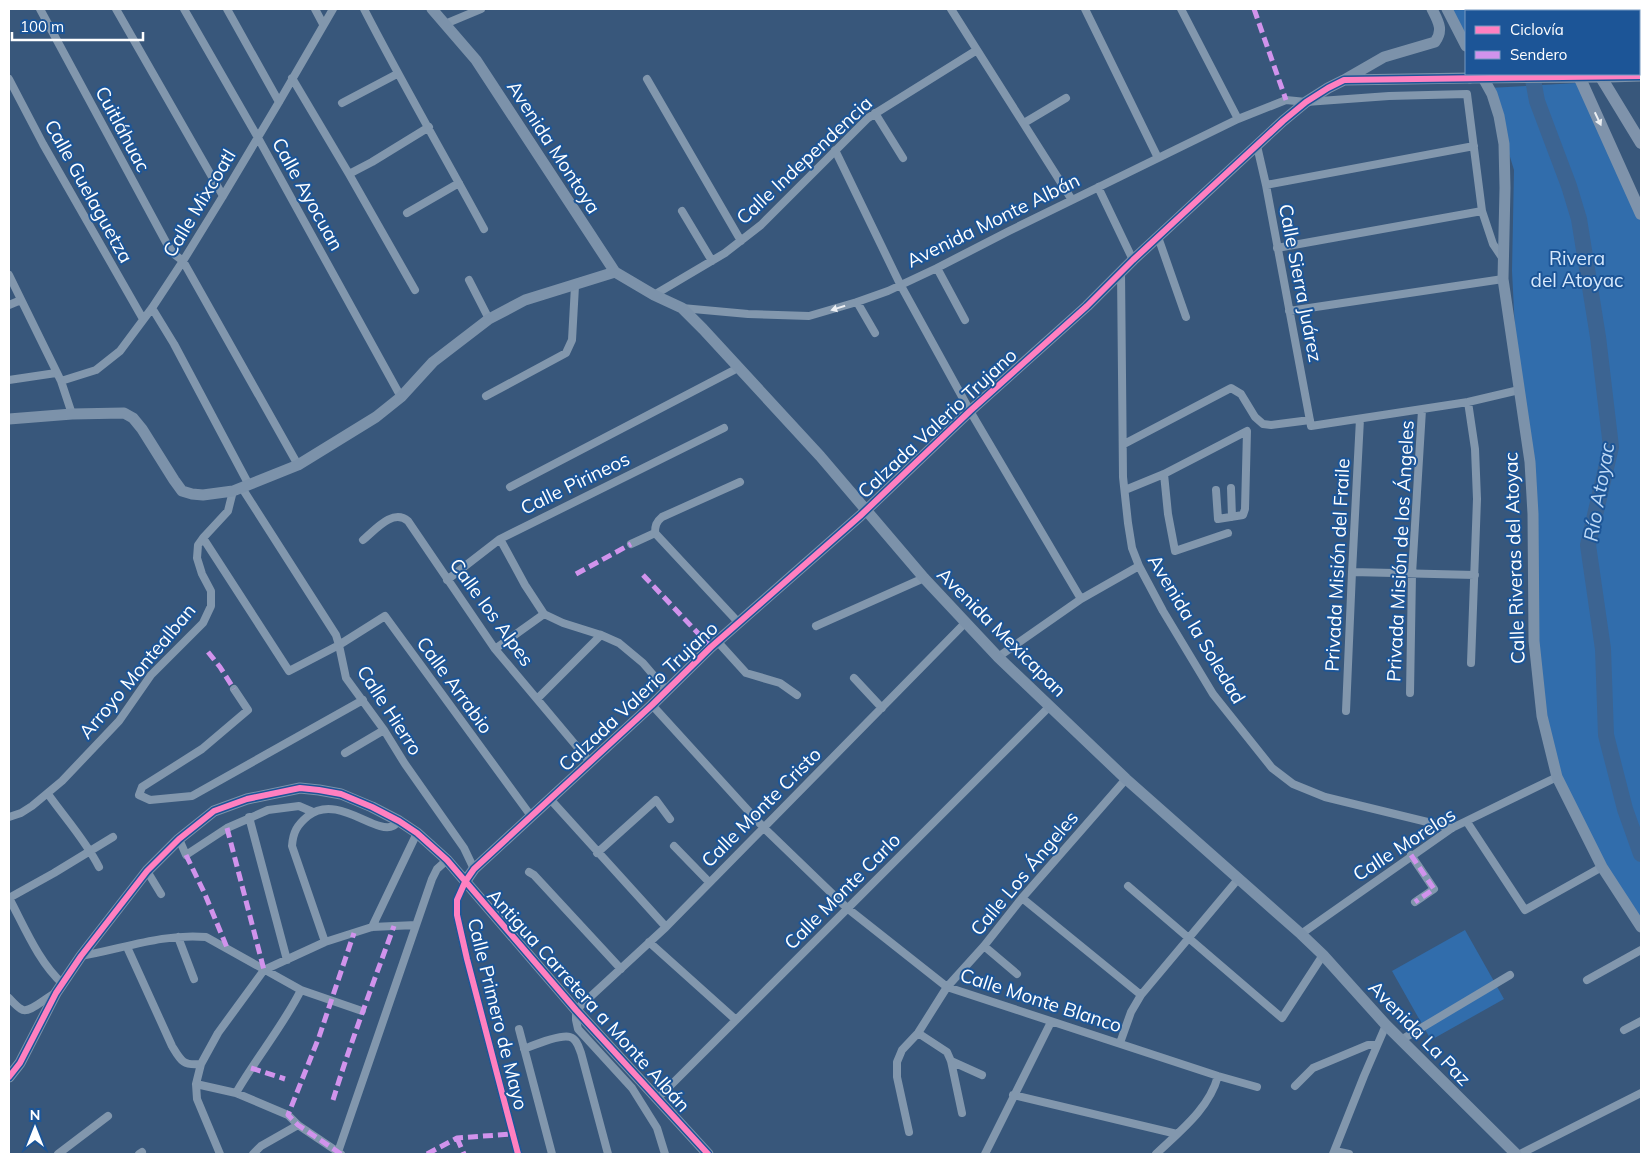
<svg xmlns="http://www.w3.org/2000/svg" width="1650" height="1163" font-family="Mulish,sans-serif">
<rect width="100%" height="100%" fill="#38577b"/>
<path fill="#316dac" d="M1451,9H1551L1552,11H1466V36Z
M1577,83L1641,217V927L1557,777L1536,672L1533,514L1518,389L1512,271L1514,170L1489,88Z
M1465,930L1504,999L1431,1040L1392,971Z"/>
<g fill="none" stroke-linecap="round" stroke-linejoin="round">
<path stroke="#3c6492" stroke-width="16" d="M1513,9L1515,11
M1532,74L1537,101L1569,186L1579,219L1598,337L1611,447L1588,545L1603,649L1606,735L1625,809L1641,854"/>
<path stroke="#8297ad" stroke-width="8" d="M40,9L167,244L174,254L183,261L298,465
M116,9L223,196
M184,9L257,136L401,397
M227,9L279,102
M315,9L323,24
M364,9C402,83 444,155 484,229
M951,9L1072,200
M1085,9L1158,158
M1181,9L1238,119
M1587,9L1588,11
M445,24L481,9
M292,78L349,174L415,290
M9,79L43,144L143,319
M647,79L741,241
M342,103L397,74
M875,113L903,158
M1024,123L1066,98
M1257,146L1266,185L1311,426L1468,402L1519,390
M835,150L900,284L970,411L1081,599
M349,174L372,162L429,127
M1266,185L1474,146
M1098,187L1133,260
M682,211L712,261
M407,213L459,183
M1158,237L1186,317
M1277,248L1482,211
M937,268L965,320
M1121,272L1123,477L1128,523L1132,548L1139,566L1163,611L1213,694L1272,768L1293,784L1325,797L1452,828
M9,275L61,381L72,414
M469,280L489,319
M654,295L725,253L761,225L868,118L977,50
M857,302L875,333
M9,305L21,300
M152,308L174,344L249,485
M682,308L748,314L809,316L857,302L888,291L937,268L1009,231L1238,119L1286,100L1306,102L1389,96L1467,94L1482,211L1493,244L1503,259
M1289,311L1503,279
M9,380L56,373
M61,381L96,370L120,351L152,308L183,261L223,196L279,102L333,9
M486,396L566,353L572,340L575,286
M1468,402L1475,449L1477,499L1471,663
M1124,444L1231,388L1241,394L1255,417L1263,424L1271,425L1310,420
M1164,474L1168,514L1175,551L1228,533
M510,487L738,368
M242,488L336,635L339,645L346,678L384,730L405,764L464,848L474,869
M1231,488L1232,517
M1125,490L1164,474L1247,431L1245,509L1243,515L1218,519L1216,490
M655,533L738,622
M655,533C655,526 656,522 662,517L740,482
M203,538L289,671L339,645L385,616L531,816
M500,539L525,585L544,614L563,623L601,635L619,643L643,663L667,691
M363,540C375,530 393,508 408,521L495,649L589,761
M631,544L655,533
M1352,572L1475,575
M447,580L500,539L724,428
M816,626L924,578
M717,641L746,673L780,683L797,695
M495,649L544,614
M998,657L1081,599L1139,566
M854,678L882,708
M234,689L248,710L202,749L142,787L139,795L150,800L192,796L363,700
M1410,693L1412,574L1422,410
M537,699L601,635
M652,705L764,828L847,908L947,987L1218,1076L1257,1087
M1346,711L1352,572L1360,419
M345,753L384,730
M48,794C65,818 86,841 99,867
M550,799L666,927
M9,817L21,813L32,806L62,781L119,721L151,675L203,623L211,606V591L202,574L197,558L198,545L203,538L228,511L233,491
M249,817L287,960
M1467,822L1525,910L1602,867
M179,839L186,855L227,828L268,810L299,806L313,812
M674,846L709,882
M597,853L656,800L670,819
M1411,855L1434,889L1415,902
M147,871L161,894
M529,872L534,875L621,969
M465,882L457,900V915L467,959L518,1154
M1128,886L1282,1018L1323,955
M9,898L54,873L113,837
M9,898C24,926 39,963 63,984
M1022,898L1141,995
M372,927L417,833
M1301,934L1452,828L1557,777
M178,937L194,979
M325,942L292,846C293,832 297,825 308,816C337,793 376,835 393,826C395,825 397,823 399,821
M649,942L736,1020
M984,946L1017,974
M127,947L172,1046C181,1061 183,1066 201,1064
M81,956C122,949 164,933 206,937L301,990L362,1011
M1587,980L1641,950
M9,998C12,1001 16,1006 21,1009C29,1015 47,996 56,993
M519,1029L552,1154
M1624,1030L1641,1021
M918,1033L947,1052L951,1061L962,1113
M1401,1040L1510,975
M1120,1043L1131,1012L1141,995L1239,878
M524,1049C534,1045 560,1034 570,1037C577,1039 579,1048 581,1053L608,1154
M951,1061L982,1075
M196,1084L236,1093L288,1115L298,1125L341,1154
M1295,1086L1313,1068L1368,1045H1377
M236,1093C256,1058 283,1026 301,990
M1013,1095L1177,1134
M657,1099L1050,706
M909,1132L897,1077V1062L902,1050L918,1033L947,987L984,946L1022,898L1126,779
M1335,1151L1349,1154
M338,1152L432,879L437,869L447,860
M58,1154L108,1116
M139,1154L142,1152
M220,1154L197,1099L196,1084L201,1064L218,1033L264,970L325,942L372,927L416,925
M253,1154L261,1146L298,1125
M665,1154L657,1128L632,1088L578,1029L576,1020V1010L666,927L965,623
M985,1154L1051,1022
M1156,1154C1180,1131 1209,1109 1218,1076
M1333,1154L1364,1076L1386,1025
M1520,1154L1641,1093"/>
<path stroke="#7c92aa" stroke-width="11" d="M432,9L476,60L615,272L654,295L682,308L703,329L820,456L924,578L998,657L1126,779L1301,934L1323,955L1386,1025L1516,1154
M1447,9L1466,46
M1481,74L1492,94L1499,116L1504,144L1505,188L1503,279L1530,462L1533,514L1534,641L1542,716L1557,777L1602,867L1641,927
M1609,77L1641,76
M1344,80L1384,57L1435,42C1444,30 1438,21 1432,9
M9,419L72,414L124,413L133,418L142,429L174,480L182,491L192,494L203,495L233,491L298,465L376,417L401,397L433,362L489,319L525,300L615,272
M465,882L474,869L652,705L711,647L860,516L970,411L1087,306L1133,260L1283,121L1306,102L1328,88L1344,80L1470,78
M9,1077L20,1063L56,993L81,956L147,871L179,839L214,811L247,799L300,788L319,790L341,794L372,807L399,821L417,833L447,860L576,1010L708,1154"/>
<path stroke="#7f93ab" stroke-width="12" d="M1558,9L1559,11
M1569,9L1570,11
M1578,74L1641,214
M1599,74L1641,143"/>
<path stroke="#7c92aa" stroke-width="11" d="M1470,78L1609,77"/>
<path stroke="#d193ec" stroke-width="5" stroke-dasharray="10 5" stroke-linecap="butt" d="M1254,9L1286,100
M576,574L631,544
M643,575L711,647
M208,652L220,667L234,689
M227,828L264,970
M186,855L204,892L228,950
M1411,855L1434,889L1415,902
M251,1068L285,1079
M333,1100C351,1041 373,984 394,926
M457,1138L464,1154
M341,1154L298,1125L288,1115L319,1037L354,933
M427,1154L457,1138L512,1134"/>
<defs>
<path id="cycleway" d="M9,1077L20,1063L56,993L81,956L147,871L179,839L214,811L247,799L300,788L319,790L341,794L372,807L399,821L417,833L447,860L576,1010L708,1154
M518,1154L467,959L457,915V900L465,882L474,869L652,705L711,647L860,516L970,411L1087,306L1133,260L1283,121L1306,102L1328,88L1344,80L1641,76"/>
</defs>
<use href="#cycleway" stroke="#1c5597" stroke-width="9"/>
<use href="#cycleway" stroke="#ff80c0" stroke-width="6"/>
</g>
<defs><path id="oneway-solid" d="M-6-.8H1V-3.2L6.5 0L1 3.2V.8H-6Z" transform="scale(1.25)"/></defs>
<use fill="#eceff2" href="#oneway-solid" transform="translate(1598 119) rotate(65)"/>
<use fill="#eceff3" href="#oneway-solid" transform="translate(838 308) rotate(163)"/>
<g text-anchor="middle" stroke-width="4" stroke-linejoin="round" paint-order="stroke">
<g font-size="19" fill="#fff" stroke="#1c5597">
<text transform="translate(123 129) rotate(62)" y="7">Cuitláhuac</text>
<text transform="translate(554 147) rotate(57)" y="7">Avenida Montoya</text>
<text transform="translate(804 160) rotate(-43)" y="7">Calle Independencia</text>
<text transform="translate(89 191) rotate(61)" y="7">Calle Guelaguetza</text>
<text transform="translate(308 194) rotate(61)" y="7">Calle Ayocuan</text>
<text transform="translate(199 203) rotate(-59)" y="7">Calle Mixcoatl</text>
<text transform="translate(993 220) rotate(-26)" y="7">Avenida Monte Albán</text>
<text transform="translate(1301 283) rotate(79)" y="7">Calle Sierra Juárez</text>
<text transform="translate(937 423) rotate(-43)" y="7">Calzada Valerio Trujano</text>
<text transform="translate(575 483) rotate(-26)" y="7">Calle Pirineos</text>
<text transform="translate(1400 551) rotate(-87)" y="7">Privada Misión de los Ángeles</text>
<text transform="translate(1514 558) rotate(-92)" y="7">Calle Riveras del Atoyac</text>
<text transform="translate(1337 565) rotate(-87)" y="7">Privada Misión del Fraile</text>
<text transform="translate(492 612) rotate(54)" y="7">Calle los Alpes</text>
<text transform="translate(1197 629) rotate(59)" y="7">Avenida la Soledad</text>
<text transform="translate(1002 632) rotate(45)" y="7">Avenida Mexicapan</text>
<text transform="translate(137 671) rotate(-50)" y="7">Arroyo Montealban</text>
<text transform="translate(455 685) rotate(54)" y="7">Calle Arrabio</text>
<text transform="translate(638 696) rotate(-43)" y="7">Calzada Valerio Trujano</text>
<text transform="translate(390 710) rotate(57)" y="7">Calle Hierro</text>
<text transform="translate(761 807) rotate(-45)" y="7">Calle Monte Cristo</text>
<text transform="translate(1404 844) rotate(-33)" y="7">Calle Morelos</text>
<text transform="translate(1024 873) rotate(-50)" y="7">Calle Los Ángeles</text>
<text transform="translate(842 891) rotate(-45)" y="7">Calle Monte Carlo</text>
<text transform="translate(589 1000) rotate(48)" y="7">Antigua Carretera a Monte Albán</text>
<text transform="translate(1041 1000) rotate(18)" y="7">Calle Monte Blanco</text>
<text transform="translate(498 1014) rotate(76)" y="7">Calle Primero de Mayo</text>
<text transform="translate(1420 1033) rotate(46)" y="7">Avenida La Paz</text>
</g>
<g font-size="19" fill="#d7e8fb" stroke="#1c5597">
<text x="1577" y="265">Rivera<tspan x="1577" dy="22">del Atoyac</tspan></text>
</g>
<g font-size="20" font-style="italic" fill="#bdd9f6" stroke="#1c5597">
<text transform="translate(1599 492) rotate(-80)" y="7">Río Atoyac</text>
</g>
</g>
<rect width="1650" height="1163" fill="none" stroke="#ffffff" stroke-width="20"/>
<rect x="1465" y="10" width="175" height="65" fill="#1c5597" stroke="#7799c1"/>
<rect x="1475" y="26" width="25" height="8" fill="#ff80c0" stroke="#7799c1"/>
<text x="1510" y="35" font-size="15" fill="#ffffff">Ciclovía</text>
<rect x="1475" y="51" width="25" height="8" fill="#d193ec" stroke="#7799c1"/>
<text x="1510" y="60" font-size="15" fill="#ffffff">Sendero</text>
<g transform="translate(35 1128)" stroke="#1c5597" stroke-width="4" paint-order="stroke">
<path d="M0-4L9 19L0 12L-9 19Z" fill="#ffffff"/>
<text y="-8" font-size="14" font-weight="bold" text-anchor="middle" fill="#ffffff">N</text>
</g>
<path d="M12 32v8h131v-8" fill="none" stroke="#ffffff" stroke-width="2.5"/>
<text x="20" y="32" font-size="15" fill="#ffffff" stroke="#1c5597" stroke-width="4" paint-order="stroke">100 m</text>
</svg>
